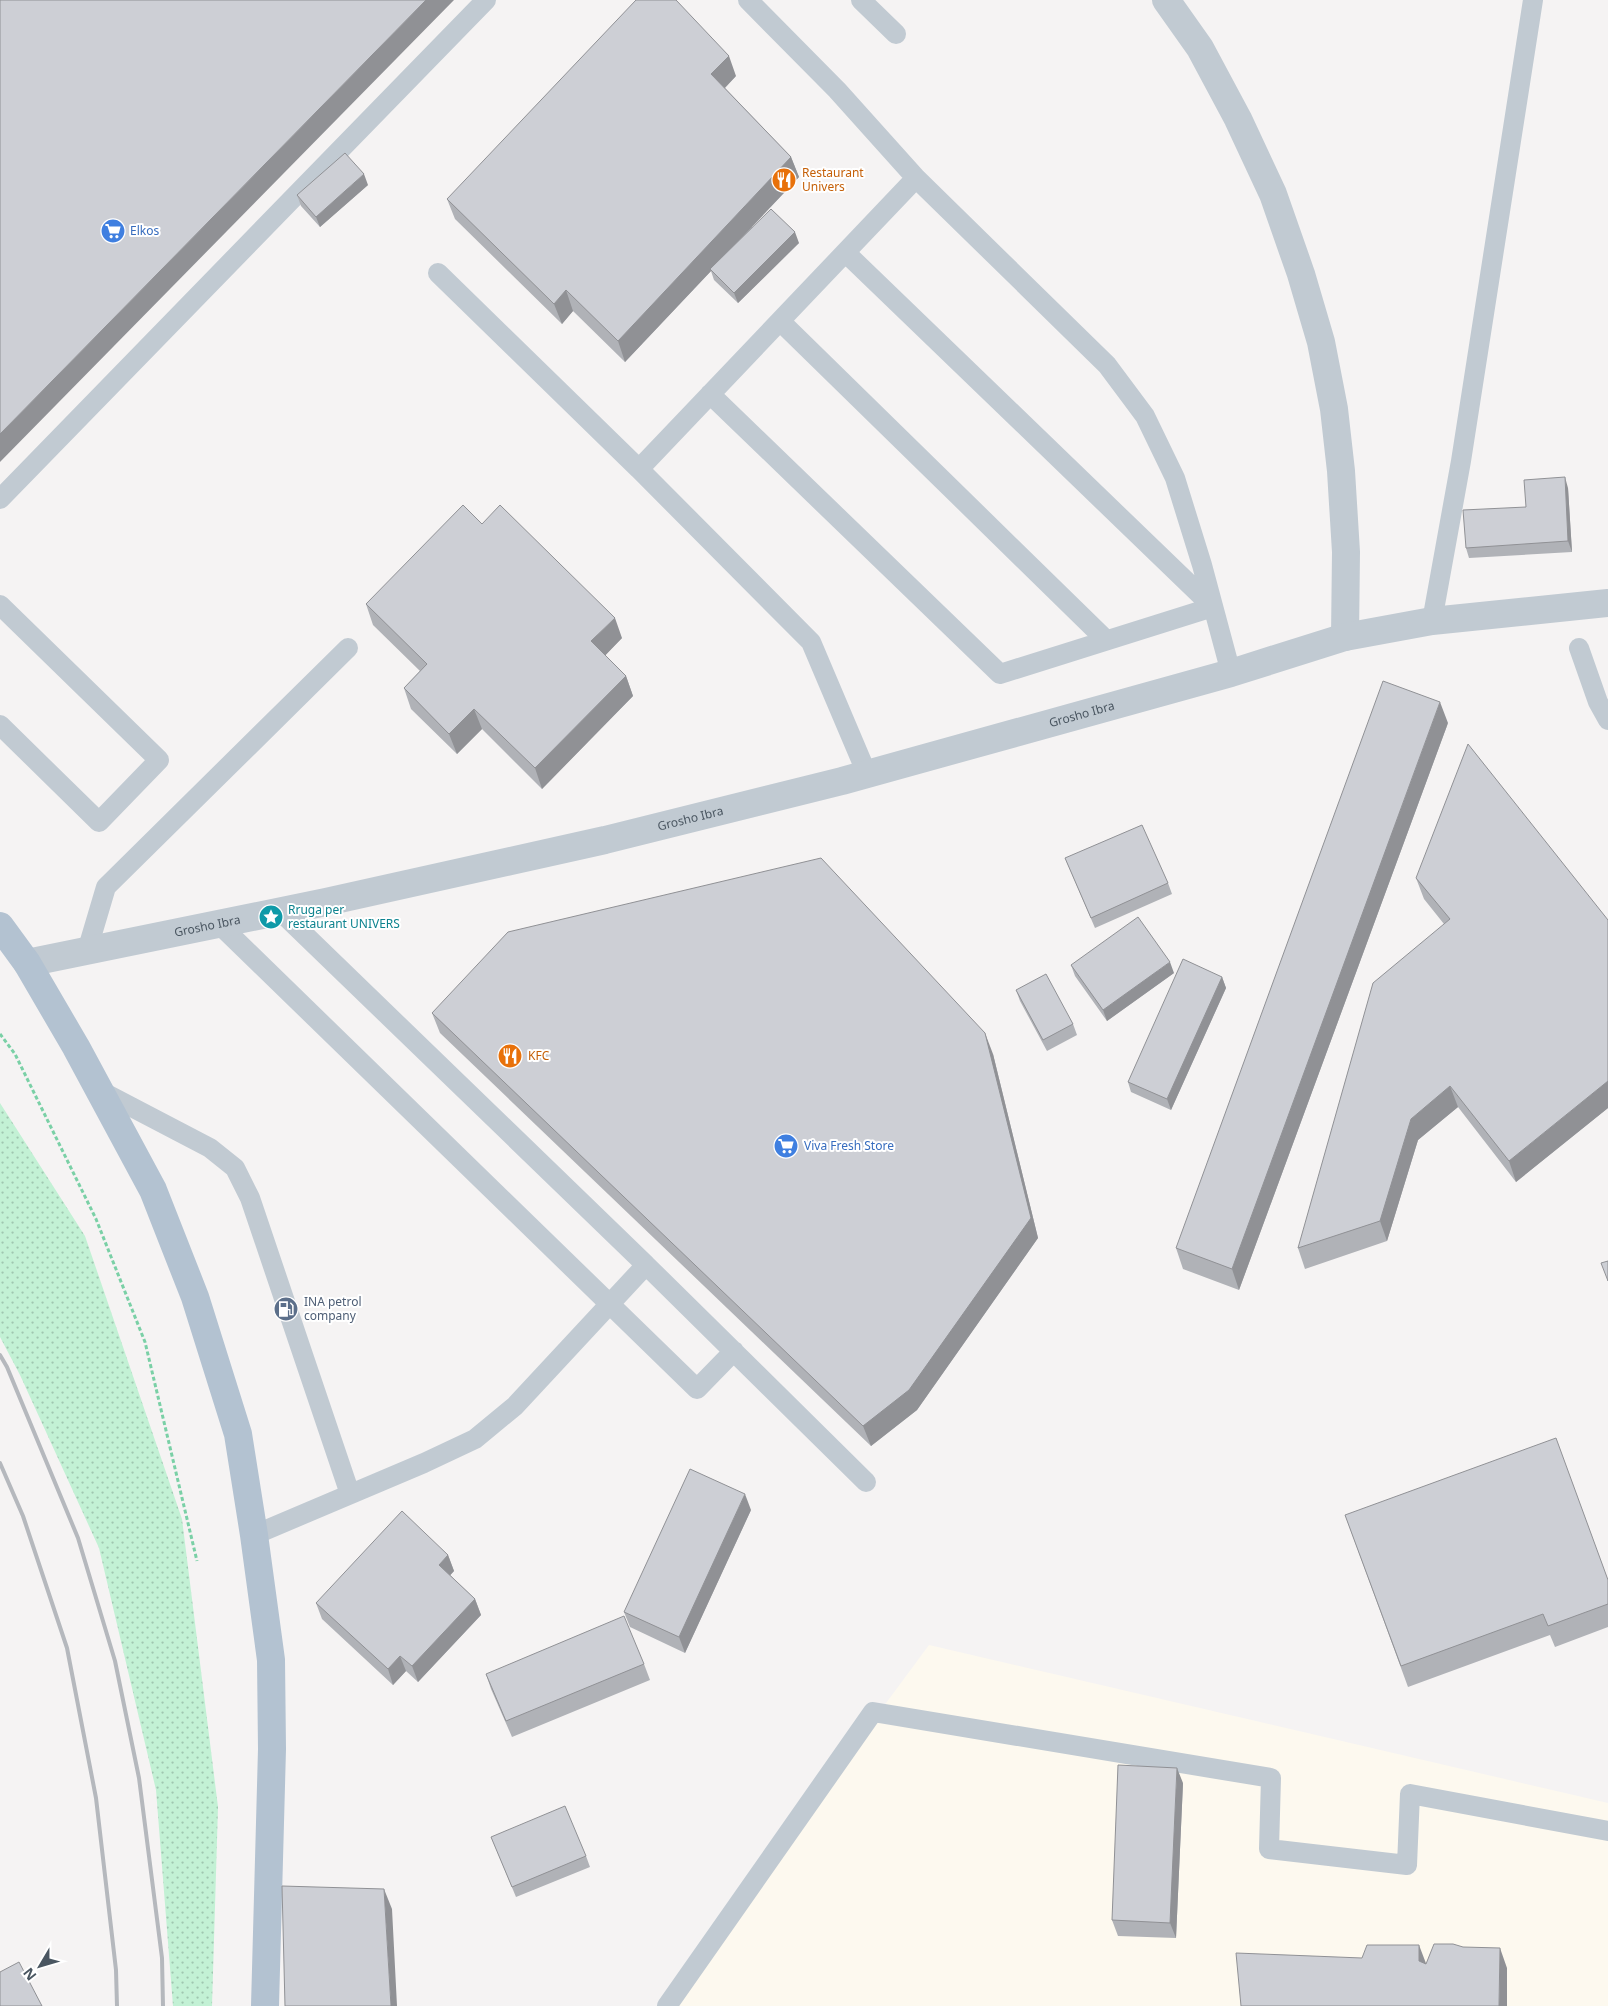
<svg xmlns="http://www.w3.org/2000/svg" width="1608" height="2006" font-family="'Noto Sans',sans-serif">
<defs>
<pattern id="grass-dots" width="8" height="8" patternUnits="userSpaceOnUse" patternTransform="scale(1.25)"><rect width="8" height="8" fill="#c3f1d5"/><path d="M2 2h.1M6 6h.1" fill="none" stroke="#a0c6b0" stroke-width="1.8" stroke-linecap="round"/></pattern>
</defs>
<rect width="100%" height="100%" fill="#f5f3f3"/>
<path fill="#fdf9ef" d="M929,1645L1608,1803V2006H662Z"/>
<path fill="url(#grass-dots)" d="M0,1103L85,1236L182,1519L218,1807L212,2006H173L156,1790L99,1548L20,1375L0,1337Z"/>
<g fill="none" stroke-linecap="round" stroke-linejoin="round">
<path stroke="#7ad0a6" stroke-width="3" stroke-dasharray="4 2.5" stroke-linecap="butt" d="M0,1034L15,1054L96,1219L145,1342L197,1561"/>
<path stroke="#c1cad2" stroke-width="20" d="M748,0L837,90L916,178L639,469L811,642L867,774
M861,0L896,34
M916,178L1107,365L1145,416L1175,478L1202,565L1231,673
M438,273L639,469
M780,321L1106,640
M710,394L1000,674L1213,607L846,253
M0,499L486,0
M0,605L159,760L99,822L0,725
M1432,621L1461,461L1533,0
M1579,648L1598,702L1608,720
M219,924L697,1389L734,1351
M87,951L106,887L348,648
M99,1090L210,1148L235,1168L250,1198L350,1494
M646,1265L866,1482
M254,1535L424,1463L475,1439L515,1406L646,1265L280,911
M667,2006L873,1712L1271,1778L1269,1849L1407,1865L1410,1794L1608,1831"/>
<g stroke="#c1cad2" stroke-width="28">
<path d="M1166,0L1200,48L1238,119L1273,194L1301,274L1321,342L1334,409L1341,471L1346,552L1345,637"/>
<path id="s1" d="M27,963L326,902L605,840L842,781L1231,673L1345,637L1432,621L1608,603"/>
</g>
<path stroke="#b3c2d1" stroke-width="28" d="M0,926L27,963L76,1047L153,1190L195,1297L238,1434L254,1535L271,1660L272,1749L265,2006"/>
<path stroke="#b5b8bd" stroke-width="4" d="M0,1355L7,1367L78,1538L115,1661L139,1778L162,1958L163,2006
M0,1463L23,1516L67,1648L96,1798L116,1970L117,2006"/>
</g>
<path fill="#b0b2b7" d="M736,76L725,88L791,157L799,177L752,227L799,243L738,303L714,280L711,271L625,362L573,311L562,324L455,219L447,199Z
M368,185L320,227L301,206L297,195Z
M1568,488L1572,552L1469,558L1466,548L1526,507Z
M366,604L622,638L605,655L626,676L633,696L542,789L482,729L457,754L411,709L404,688L420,671L373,625Z
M1448,723L1239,1290L1183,1269L1176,1248Z
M1065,858L1168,883L1172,894L1095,928Z
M1416,878L1608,920V1108L1516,1182L1458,1107L1418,1140L1387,1241L1305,1269L1298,1248L1444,924L1424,899Z
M1071,965L1174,973L1107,1021L1075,976Z
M1222,977L1226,988L1171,1110L1131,1092L1128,1082Z
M1016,990L1073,1024L1077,1035L1047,1051L1020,1001Z
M432,1013L993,1054L1038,1238L917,1410L871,1446L440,1033Z
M751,1510L685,1653L630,1627L624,1612Z
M1345,1515L1608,1580V1627L1555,1647L1550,1635L1408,1687Z
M448,1555L454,1571L450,1575L475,1599L481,1615L418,1682L406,1671L393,1685L322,1619L316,1603Z
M644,1664L650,1680L512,1737L491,1689L486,1674Z
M1183,1783L1176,1938L1118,1936L1112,1920Z
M491,1837L586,1856L590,1867L516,1897Z"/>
<path fill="#909195" d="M426,0H454L0,462V434Z
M729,56L736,76L718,95L711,74Z
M791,157L799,177L711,270L710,269L711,271L625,362L618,341Z
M364,174L368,185L320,227L316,217Z
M795,232L799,243L738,303L734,293Z
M566,290L573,311L562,324L554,304Z
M1565,477L1568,488L1572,552L1568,541Z
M615,618L622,638L599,662L591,641Z
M626,676L633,696L542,789L535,768Z
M1440,702L1448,723L1239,1290L1232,1269Z
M474,709L482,729L457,754L449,734Z
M1170,962L1174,973L1107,1021L1103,1010Z
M1222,977L1226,988L1171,1110L1167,1099Z
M985,1033L993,1054L1038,1238L917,1410L871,1446L863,1426Z
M1608,1081V1108L1516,1182L1509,1161Z
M1450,1086L1458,1107L1418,1140L1387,1241L1380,1221L1411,1119Z
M745,1494L751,1510L685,1653L679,1637Z
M448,1555L454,1571L445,1581L439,1565Z
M475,1599L481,1615L418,1682L412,1666Z
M400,1656L406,1671L393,1685L388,1669Z
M1177,1768L1183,1783L1176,1938L1170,1923Z
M384,1889L392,1909L397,2006H391Z
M1419,1945L1427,1966L1419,1961Z
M1500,1948L1507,1968V2006H1499Z"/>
<path fill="#cdcfd5" stroke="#909195" d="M0,0H426L0,434Z
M636,0H676L729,56L711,74L791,157L618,341L566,290L554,304L447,199Z
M345,153L364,174L316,217L297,195Z
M771,209L795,232L734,293L710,269Z
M1565,477L1568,541L1466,548L1463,510L1526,507L1524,480Z
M463,505L482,524L500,505L615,618L591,641L626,676L535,768L474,709L449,734L404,688L427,664L366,604Z
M1383,681L1440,702L1232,1269L1176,1248Z
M1468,744L1608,920V1081L1509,1161L1450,1086L1411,1119L1380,1221L1298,1248L1373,983L1450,919L1416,878Z
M1142,825L1168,883L1091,918L1065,858Z
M821,858L985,1033L1031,1218L909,1390L863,1426L432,1013L508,932Z
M1138,917L1170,962L1103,1010L1071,965Z
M1183,959L1222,977L1167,1099L1128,1082Z
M1046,974L1073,1024L1043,1040L1016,990Z
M1608,1261V1281L1601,1263Z
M1556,1438L1608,1580V1604L1548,1626L1543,1614L1401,1666L1345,1515Z
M690,1469L745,1494L679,1637L624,1612Z
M402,1511L448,1555L439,1565L475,1599L412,1666L400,1656L388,1669L316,1603Z
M624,1616L644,1664L506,1721L486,1674Z
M1118,1765L1177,1768L1170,1923L1112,1920Z
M565,1806L586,1856L512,1887L491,1837Z
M282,1886L384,1889L391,2006H285Z
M1434,1944H1453L1463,1947L1500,1948L1499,2006H1241L1236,1953L1362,1958L1367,1945H1419V1961L1426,1964Z
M19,1962L42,2006H0V1972Z"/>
<defs>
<symbol id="restaurant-disc" viewBox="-11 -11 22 22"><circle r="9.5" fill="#e8710a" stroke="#fff"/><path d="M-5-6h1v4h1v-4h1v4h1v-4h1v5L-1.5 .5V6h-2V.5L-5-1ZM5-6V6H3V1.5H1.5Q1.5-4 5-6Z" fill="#fff"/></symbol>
<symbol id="supermarket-disc" viewBox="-11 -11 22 22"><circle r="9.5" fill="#3f7fe0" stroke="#fff"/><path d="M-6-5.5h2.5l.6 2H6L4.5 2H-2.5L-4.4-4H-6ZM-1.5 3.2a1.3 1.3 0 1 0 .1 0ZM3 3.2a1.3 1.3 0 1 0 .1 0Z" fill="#fff"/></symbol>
<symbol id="sight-disc" viewBox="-11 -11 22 22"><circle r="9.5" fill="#0f9aa8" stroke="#fff"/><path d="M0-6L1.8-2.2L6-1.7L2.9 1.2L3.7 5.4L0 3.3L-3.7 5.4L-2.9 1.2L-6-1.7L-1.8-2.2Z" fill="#fff"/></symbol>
<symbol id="fuel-disc" viewBox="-11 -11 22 22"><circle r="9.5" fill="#5c6f8a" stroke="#fff"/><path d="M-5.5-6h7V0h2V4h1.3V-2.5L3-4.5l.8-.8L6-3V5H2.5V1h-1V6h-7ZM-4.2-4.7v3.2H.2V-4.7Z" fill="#fff"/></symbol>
</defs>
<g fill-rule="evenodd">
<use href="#restaurant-disc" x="770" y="166" width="28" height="28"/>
<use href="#supermarket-disc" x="99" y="217" width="28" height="28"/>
<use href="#sight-disc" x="257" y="903" width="28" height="28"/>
<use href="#restaurant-disc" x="496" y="1042" width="28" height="28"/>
<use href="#supermarket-disc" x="772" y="1132" width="28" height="28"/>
<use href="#fuel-disc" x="272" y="1295" width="28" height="28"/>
</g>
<g text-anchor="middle" stroke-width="4" stroke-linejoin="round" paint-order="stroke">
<g font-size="12" fill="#c56008" stroke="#fff" text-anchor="start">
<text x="802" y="177">Restaurant<tspan x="802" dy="14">Univers</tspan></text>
<text x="528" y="1060">KFC</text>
</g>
<g font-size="12" fill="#366cbe" stroke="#fff" text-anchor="start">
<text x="130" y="235">Elkos</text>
<text x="804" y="1150">Viva Fresh Store</text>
</g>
<g font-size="12" fill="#4a5661" stroke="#fff">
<text dy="4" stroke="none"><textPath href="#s1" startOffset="1084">Grosho Ibra</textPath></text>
<text dy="4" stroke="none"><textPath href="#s1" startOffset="679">Grosho Ibra</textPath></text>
<text dy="4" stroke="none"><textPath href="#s1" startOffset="184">Grosho Ibra</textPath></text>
</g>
<g font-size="12" fill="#0d838f" stroke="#fff" text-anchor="start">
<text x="288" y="914">Rruga per<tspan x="288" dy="14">restaurant UNIVERS</tspan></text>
</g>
<g font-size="12" fill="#4e5e75" stroke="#fff" text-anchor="start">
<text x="304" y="1306">INA petrol<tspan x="304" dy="14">company</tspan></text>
</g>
</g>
<g transform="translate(40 1966) rotate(232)" stroke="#ffffff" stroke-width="4" paint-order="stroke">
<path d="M0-4L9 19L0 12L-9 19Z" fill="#4a5661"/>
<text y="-8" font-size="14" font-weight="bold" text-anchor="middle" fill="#4a5661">N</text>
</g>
</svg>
